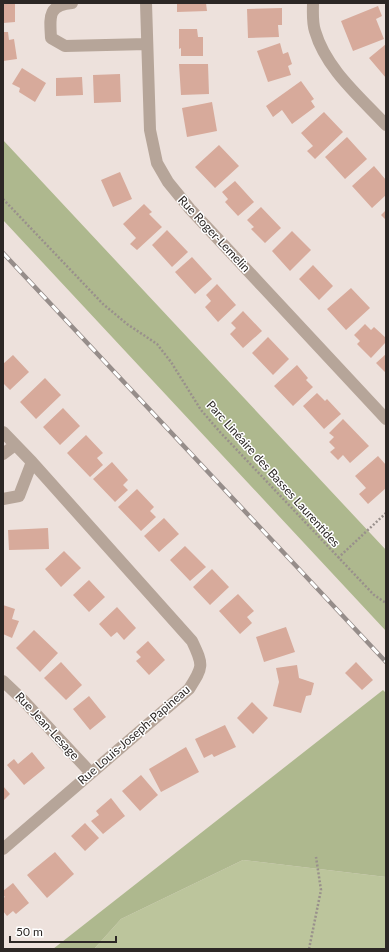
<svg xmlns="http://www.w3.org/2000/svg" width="389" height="952" font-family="Lato,sans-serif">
<rect width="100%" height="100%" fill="#ede1dc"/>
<path fill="#bcc59c" d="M243,860L386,877V949H94L121,919Z"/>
<path fill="#aeb88e" d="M3,140L386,550V631L3,220Z
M383,690L386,693V877L243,860L121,919L94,949H53Z"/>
<path fill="#d7aa9b" d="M3,3H15V22L3,23Z
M177,3H206L207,11L177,12Z
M378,6L382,16L376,19L384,39L353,51L341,21Z
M282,8V25H278L279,37L248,38L247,9Z
M179,29H197L198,37H203V56H181V48L179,49Z
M3,32H8L9,40L14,39L17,59L3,61Z
M280,43L283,54L288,52L292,64L288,66L291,75L268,82L257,51Z
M386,44V78L369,58Z
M179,64H208L209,94L181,95Z
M22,68L46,83L35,102L19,92L20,88L12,84Z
M120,74L121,102L94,103L93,75Z
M82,77L83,95L56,96V78Z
M301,81L314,99L311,101L315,107L292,124L282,110L273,117L266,106Z
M212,102L217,131L187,137L182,108Z
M324,112L343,132L315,159L307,151L313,146L301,133Z
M347,137L367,159L345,179L325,157Z
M219,145L239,166L215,188L195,167Z
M374,166L386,180V195L372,208L352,186Z
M120,172L132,199L113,207L101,180Z
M235,181L254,202L238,216L225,202L228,199L222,192Z
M144,204L152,212L149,214L162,227L137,250L130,244L136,238L123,224Z
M261,207L281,228L265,243L251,229L254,227L247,220Z
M386,210V220L381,215Z
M167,230L188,252L172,267L152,245Z
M292,231L311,250L290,271L272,251Z
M192,257L212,279L195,294L175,272Z
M313,265L333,286L319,300L299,279Z
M217,284L236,305L218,322L205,307L211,301L206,295Z
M351,288L370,308L346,330L327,309Z
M243,311L262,331L243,348L230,334L236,328L231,323Z
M365,324L371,330L374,327L386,338V342L371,358L357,344L360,341L354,335Z
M268,337L289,359L273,375L252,353Z
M386,354V373L376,363Z
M13,355L29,372L10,390L3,383V364Z
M297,365L308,378L306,380L313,387L293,406L274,386Z
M45,378L61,395L36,419L20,402Z
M317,393L325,401L327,399L341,414L324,429L303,406Z
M63,408L80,426L60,445L43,427Z
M343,419L369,446L350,463L343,455L338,460L330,452L335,448L329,442L334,437L329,433Z
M86,435L103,453L97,458L103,465L90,477L67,453Z
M378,456L386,465V488L368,504L359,494L366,488L355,476Z
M112,462L128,480L123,485L128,490L115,502L93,479Z
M137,489L154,507L150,511L156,517L141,531L118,507Z
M164,518L179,534L159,552L144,536Z
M48,528L49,549L9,550L8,530Z
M185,546L206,567L190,581L170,560Z
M64,551L81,568L61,587L45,569Z
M212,569L229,587L210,605L193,587Z
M89,580L105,597L89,612L73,595Z
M238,594L254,611L247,617L252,623L240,634L219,611Z
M3,605L15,609L12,619L19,621L12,638L3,634Z
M117,607L136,628L124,640L117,632L111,637L99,624Z
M286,627L295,652L264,662L256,637Z
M34,630L58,653L40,672L16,648Z
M148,641L165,660L149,675L136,661L141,657L136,652Z
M61,662L82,685L66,700L44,678Z
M356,662L373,680L362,690L345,673Z
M297,665L299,678L314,683L311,695L306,696L301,713L273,706L279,682L276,668Z
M89,696L106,717L90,730L73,709Z
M252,702L268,718L253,734L237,718Z
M225,725L236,747L214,757L212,754L204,758L195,739Z
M186,747L199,772L161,792L149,769Z
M32,752L45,768L24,785L7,765L14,759L18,764Z
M141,775L158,795L140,811L122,791Z
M3,786L10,794L3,801Z
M111,798L125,816L103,834L91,821L99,815L96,811Z
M85,823L99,838L85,851L71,836Z
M55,852L74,874L47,898L27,875Z
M13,883L29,903L16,914L13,911L7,916L3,911V898L5,897L3,895V891Z"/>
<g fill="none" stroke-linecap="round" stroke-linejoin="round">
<path stroke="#99908c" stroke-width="2.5" stroke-dasharray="2 2" stroke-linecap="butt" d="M3,199L103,304L127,324L157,344L171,362L201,410L220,432L374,595L386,603
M338,558L386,513
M309,949L321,890L316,857"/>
<path stroke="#b6a599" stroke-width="12" d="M72,3C47,5 50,18 51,38L65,46L147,44
M146,3L150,130L157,163L168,182L190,209L263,287L386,419
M313,3C313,12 312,22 315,31C326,69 360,97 386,125
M3,432L32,462L192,641C204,666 203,667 189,689L3,849
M3,454L15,445
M3,499L19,496L32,462
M3,681L22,699L91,773"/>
<defs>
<path id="rail" d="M3,253L386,662"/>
</defs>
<use href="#rail" stroke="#968d8a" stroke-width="4.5"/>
<use href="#rail" stroke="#fff" stroke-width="3" stroke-dasharray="9" stroke-linecap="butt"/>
</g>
<g text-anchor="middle" stroke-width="3" stroke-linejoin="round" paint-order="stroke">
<g font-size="12" fill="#2c2725" stroke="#fff">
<text transform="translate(214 234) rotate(47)" y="4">Rue Roger-Lemelin</text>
<text transform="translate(273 474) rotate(48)" y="4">Parc Linéaire des Basses Laurentides</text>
<text transform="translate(47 726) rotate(47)" y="4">Rue Jean-Lesage</text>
<text transform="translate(134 735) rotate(-41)" y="4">Rue Louis-Joseph-Papineau</text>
</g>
</g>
<rect width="389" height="952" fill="none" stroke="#2c2725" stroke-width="8"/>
<path d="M10 936v6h106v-6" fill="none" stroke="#2c2725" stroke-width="2"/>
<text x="16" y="936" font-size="12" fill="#2c2725" stroke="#ffffff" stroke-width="3" paint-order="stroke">50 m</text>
</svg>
